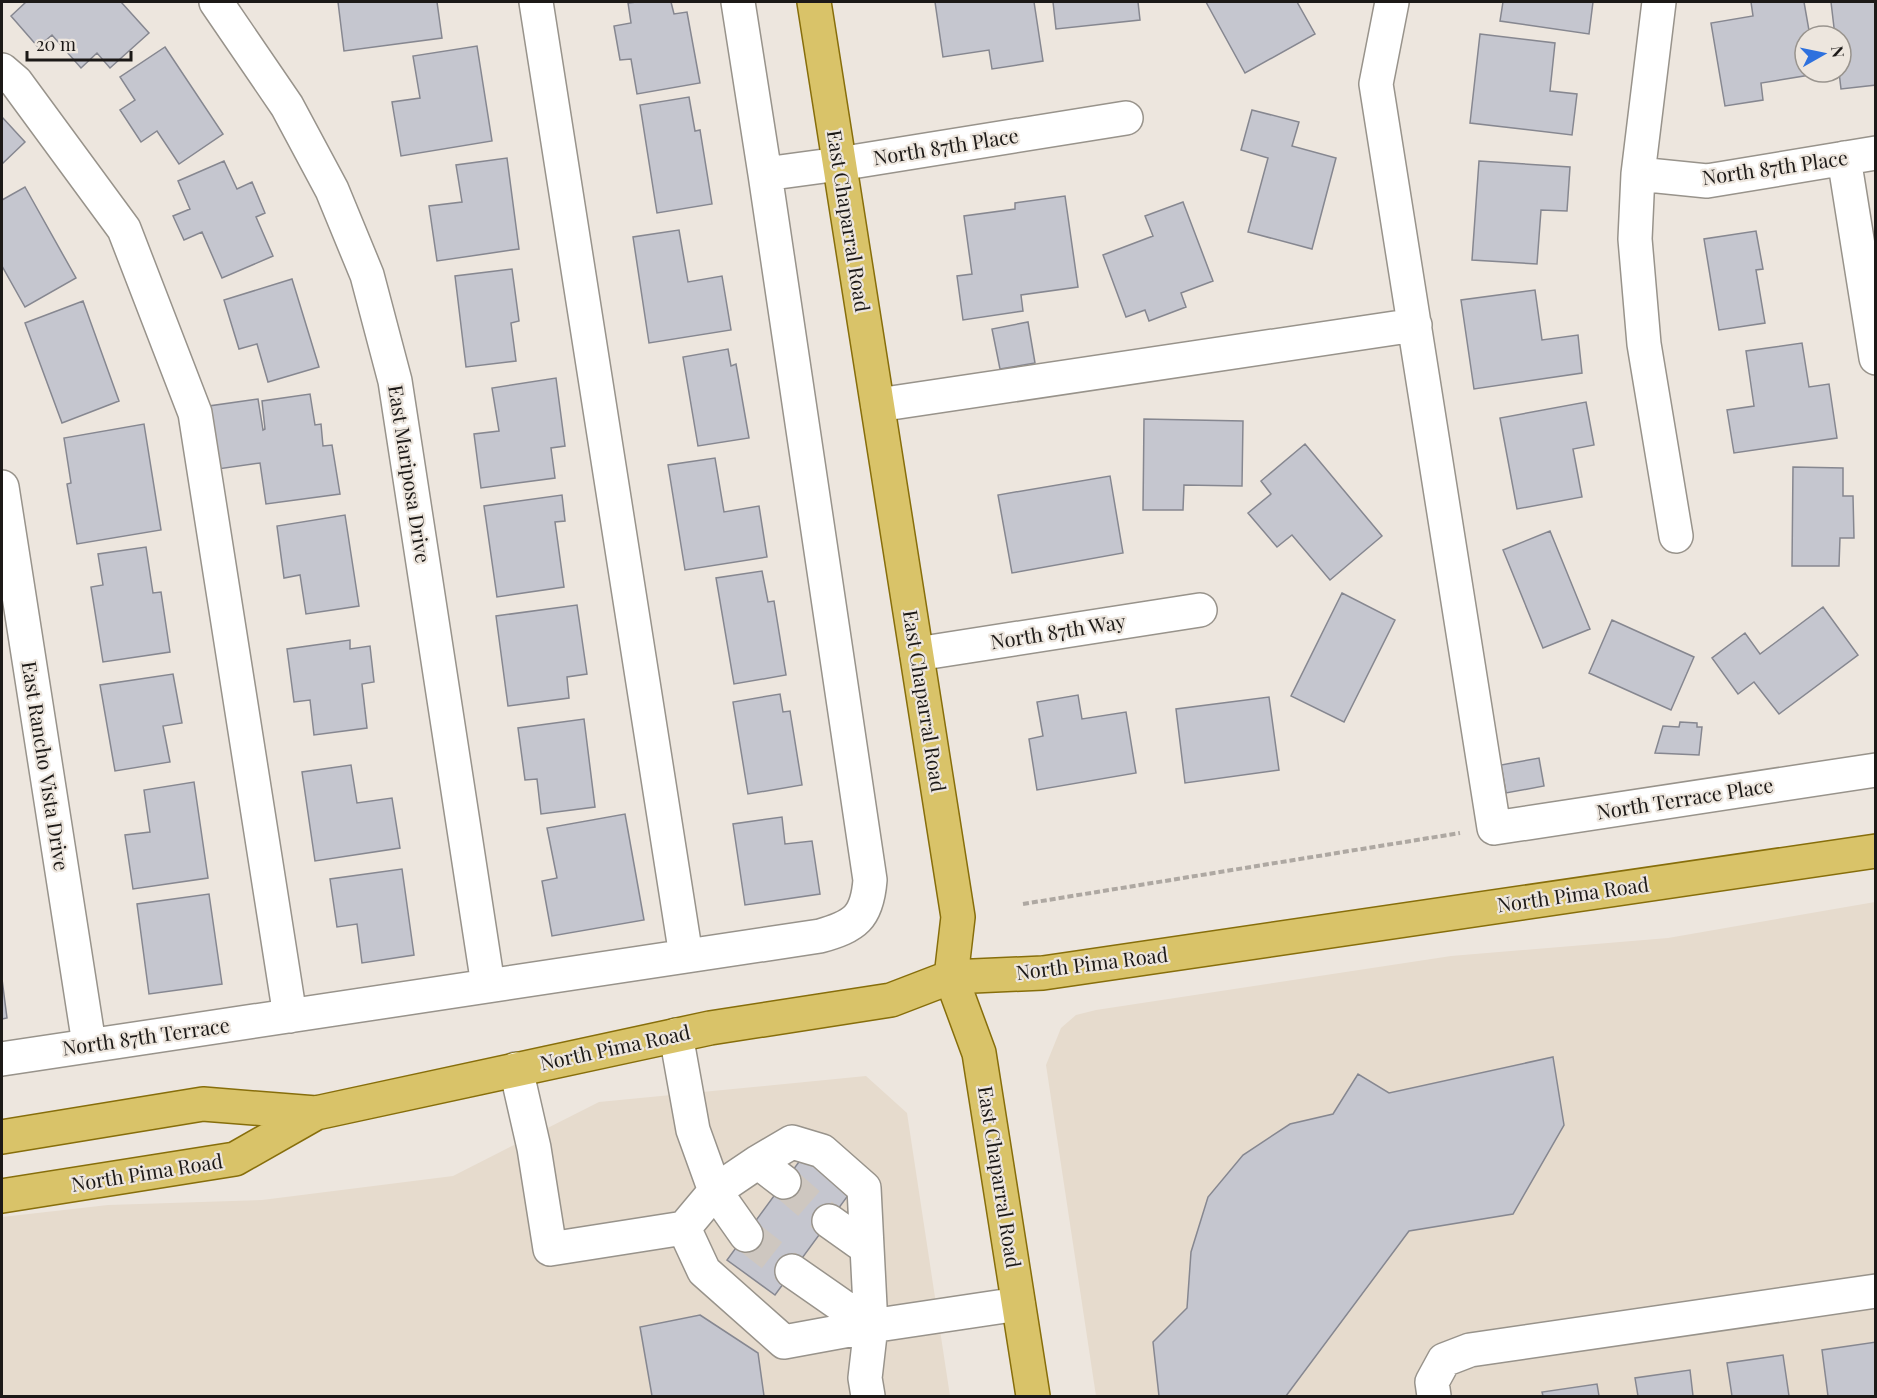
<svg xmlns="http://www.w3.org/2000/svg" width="1877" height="1398" font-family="'Playfair Display',serif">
<rect width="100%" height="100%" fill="#ede6de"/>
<path fill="#e6dbcd" d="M1875,902V1396H1096L1046,1065L1061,1028L1076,1015L1096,1010L1451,956L1668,938Z
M866,1076L907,1113L950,1396H2V1217L108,1205L262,1200L453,1176L599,1102Z"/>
<path fill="#c5c6cf" stroke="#868790" stroke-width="1.5" d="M26,2H121L149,33L110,68L97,53L81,68L52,35L38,47L11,16Z
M338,2H437L442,38L344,51Z
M637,2H671L674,14L687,12L700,83L637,94L631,59L620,60L614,26L631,23L628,3Z
M935,2H1034L1043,61L992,69L989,50L943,57Z
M1053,2H1138L1140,20L1056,29Z
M1206,2H1297L1315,34L1245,73Z
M1503,2H1593L1589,34L1500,21Z
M1751,2H1804L1810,36H1805V72H1816V74L1761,83L1763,100L1725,106L1711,23L1753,16Z
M1831,2H1876V85L1841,89L1839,72H1841V36H1835Z
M1480,34L1555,43L1550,91L1577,94L1572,135L1470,123Z
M477,46L492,141L401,156L392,102L420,98L413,56Z
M165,47L223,134L179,164L157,131L141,142L120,110L135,100L120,77Z
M689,97L695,131L700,130L712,204L657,213L640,105Z
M1252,110L1299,122L1292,146L1336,158L1312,249L1248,232L1268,158L1241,150Z
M2,117L25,142L2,164Z
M507,158L519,249L437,261L429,206L462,202L456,165Z
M224,161L237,189L252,182L265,213L256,217L273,256L222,278L202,232L184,240L173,216L190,209L178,181Z
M1479,161L1570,167L1567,211L1541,210L1537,264L1472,260Z
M25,187L76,278L25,307L2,266V200Z
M1065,196L1078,287L1021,295L1023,311L963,320L957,276L972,274L964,216L1015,209V203Z
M1183,202L1213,281L1181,293L1186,307L1149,321L1145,310L1126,317L1103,255L1153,236L1145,216Z
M679,230L688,282L722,276L731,330L649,343L633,237Z
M1756,231L1763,269L1756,270L1765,323L1719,330L1704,239Z
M512,269L519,321L511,323L516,361L466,367L455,276Z
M292,279L319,367L268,382L257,344L239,349L224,300Z
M1535,290L1542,340L1578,335L1582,373L1474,389L1461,300Z
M83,301L119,401L62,423L25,323Z
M1028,322L1035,363L1000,369L992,329Z
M1802,343L1809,387L1829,384L1837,438L1734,453L1727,410L1754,406L1746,351Z
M728,349L731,366L736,364L749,438L698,446L683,357Z
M556,378L565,446L551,448L555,478L481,488L474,434L499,431L492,388Z
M310,394L315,425L321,424L323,446L332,445L340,494L266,504L260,463L218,469L209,406L258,399L263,430L265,429L262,401Z
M1586,402L1594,445L1573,449L1582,497L1517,509L1500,418Z
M1144,419L1243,421L1242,486L1184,485L1183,510H1143Z
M144,424L161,530L77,544L67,484L71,483L64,438Z
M1305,444L1382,536L1330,580L1292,535L1277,547L1248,513L1271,494L1261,481Z
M715,458L724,512L759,506L767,557L685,570L668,465Z
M1793,467L1843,468V496H1853L1854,538H1840L1839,566H1792Z
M1110,476L1123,553L1012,573L998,495Z
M562,495L565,521L555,522L564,587L497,597L484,506Z
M345,515L359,606L306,614L300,575L284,578L277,526Z
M1550,531L1590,629L1543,648L1503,550Z
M146,547L153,593L161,592L170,652L103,662L91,587L103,585L98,554Z
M762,571L768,602L774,601L786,675L734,684L716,578Z
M1342,593L1395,620L1344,722L1291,696Z
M577,605L587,674L567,677L569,698L508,706L496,616Z
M1823,607L1858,655L1779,714L1754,682L1738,694L1712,658L1745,633L1760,654Z
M1612,620L1694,657L1671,710L1589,673Z
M350,640V649L370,646L374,682L362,684L367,728L314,735L310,700L294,702L287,649Z
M173,674L182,723L163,726L170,762L115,771L100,685Z
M780,694L783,712L790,711L802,785L748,794L733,702Z
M1078,695L1082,719L1126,712L1136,773L1037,790L1029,739L1043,736L1037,702Z
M1269,697L1279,770L1185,783L1176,709Z
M584,719L595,807L541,814L537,779L525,780L518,728Z
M1680,722L1697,723V727H1702L1699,755L1655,753L1663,726L1679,727Z
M1539,758L1544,786L1506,793L1501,765Z
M351,765L357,803L392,798L400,848L315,861L302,772Z
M194,782L208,878L133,889L125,835L150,832L144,790Z
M625,814L644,920L552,936L542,881L557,878L547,828Z
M782,817L785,844L812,841L820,894L745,905L733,824Z
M402,869L414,955L362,963L357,924L337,927L330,879Z
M209,894L222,984L149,994L137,904Z
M2,979L7,1018L2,1019Z
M1553,1057L1564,1125L1513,1214L1409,1231L1286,1396H1159L1153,1342L1187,1308L1191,1252L1208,1197L1243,1155L1290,1124L1333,1114L1358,1074L1389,1093Z
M804,1155L852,1190L775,1295L727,1260Z
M700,1315L758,1353L764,1396H652L640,1327Z
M1876,1342V1396H1828L1822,1350Z
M1783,1355L1789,1396H1732L1727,1363Z
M1690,1370L1693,1396H1638L1635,1378Z
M1597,1384L1599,1396H1543L1542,1392Z"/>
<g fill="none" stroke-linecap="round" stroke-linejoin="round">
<path stroke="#cec7c0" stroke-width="33" stroke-dasharray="33 16" stroke-linecap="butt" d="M784,1182L829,1221
M746,1235L792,1271"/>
<defs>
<path id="minor" d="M216,2L287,106L332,190L367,275L395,381L488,985
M536,2L686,956
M1392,2L1376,84L1494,828L1876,770
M1659,2L1638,174L1635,239L1644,344L1676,536
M2,70L16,82L124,229L195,413L290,1016
M1844,158L1876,358
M765,174L839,164L1126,118
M1638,174L1707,181L1876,153
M878,405L1415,325
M2,487L89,1044
M917,654L1200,610
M2,1059L820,936C855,926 867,918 870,880L765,174L738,2
M516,1069L534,1148L550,1249L684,1228L715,1191L693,1130L676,1035
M758,1162L784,1182
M829,1221L867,1248
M684,1228L704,1271L784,1342L871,1326
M746,1235L715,1191L758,1162L792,1142L822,1151L864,1188L871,1326
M792,1271L871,1326
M868,1396L865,1378L871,1326L1018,1304
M1434,1396L1432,1382L1444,1360L1470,1350L1876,1291"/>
<path id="major" d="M814,2L958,917L951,977L979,1053L1033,1396
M2,1137L203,1104L316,1113L710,1028L891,1000L951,977L1043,973L1876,851
M2,1196L235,1159L316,1113"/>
</defs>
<use href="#minor" stroke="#98938b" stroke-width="36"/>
<use href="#major" stroke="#876e0b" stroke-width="36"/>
<path stroke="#aea8a2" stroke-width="4" stroke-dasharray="6 3" stroke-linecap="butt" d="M1023,904L1460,833"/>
<use href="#minor" stroke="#fff" stroke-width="33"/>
<use href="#major" stroke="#d9c369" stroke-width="33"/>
</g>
<g text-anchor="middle" stroke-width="4.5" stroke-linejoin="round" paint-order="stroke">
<g font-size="20" fill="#1c1917" stroke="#ede6de">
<text transform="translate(946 147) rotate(-9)" y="7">North 87th Place</text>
<text transform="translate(1775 168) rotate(-8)" y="7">North 87th Place</text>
<text transform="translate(848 221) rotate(81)" y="7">East Chaparral Road</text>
<text transform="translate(409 474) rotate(81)" y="7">East Mariposa Drive</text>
<text transform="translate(1058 632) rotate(-9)" y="7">North 87th Way</text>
<text transform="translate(924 701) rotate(81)" y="7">East Chaparral Road</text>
<text transform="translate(45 766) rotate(81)" y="7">East Rancho Vista Drive</text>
<text transform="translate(1685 799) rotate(-9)" y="7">North Terrace Place</text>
<text transform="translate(1573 895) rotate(-8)" y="7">North Pima Road</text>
<text transform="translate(1092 964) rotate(-7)" y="7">North Pima Road</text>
<text transform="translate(146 1037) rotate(-8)" y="7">North 87th Terrace</text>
<text transform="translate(615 1048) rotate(-12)" y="7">North Pima Road</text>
<text transform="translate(147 1173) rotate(-9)" y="7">North Pima Road</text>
<text transform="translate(999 1177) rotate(81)" y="7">East Chaparral Road</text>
</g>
</g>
<rect width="1877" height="1398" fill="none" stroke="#1c1917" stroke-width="6"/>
<g transform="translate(1823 54) rotate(81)"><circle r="28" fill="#ede6de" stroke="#99948e" stroke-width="1.5"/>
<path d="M0-4.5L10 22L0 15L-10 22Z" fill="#2e71de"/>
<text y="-9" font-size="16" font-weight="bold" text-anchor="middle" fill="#1c1917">N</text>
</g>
<path d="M27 51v9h104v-9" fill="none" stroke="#1c1917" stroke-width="3"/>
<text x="36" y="51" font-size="18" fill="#1c1917" stroke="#ede6de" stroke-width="4.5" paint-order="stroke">20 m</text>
</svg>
